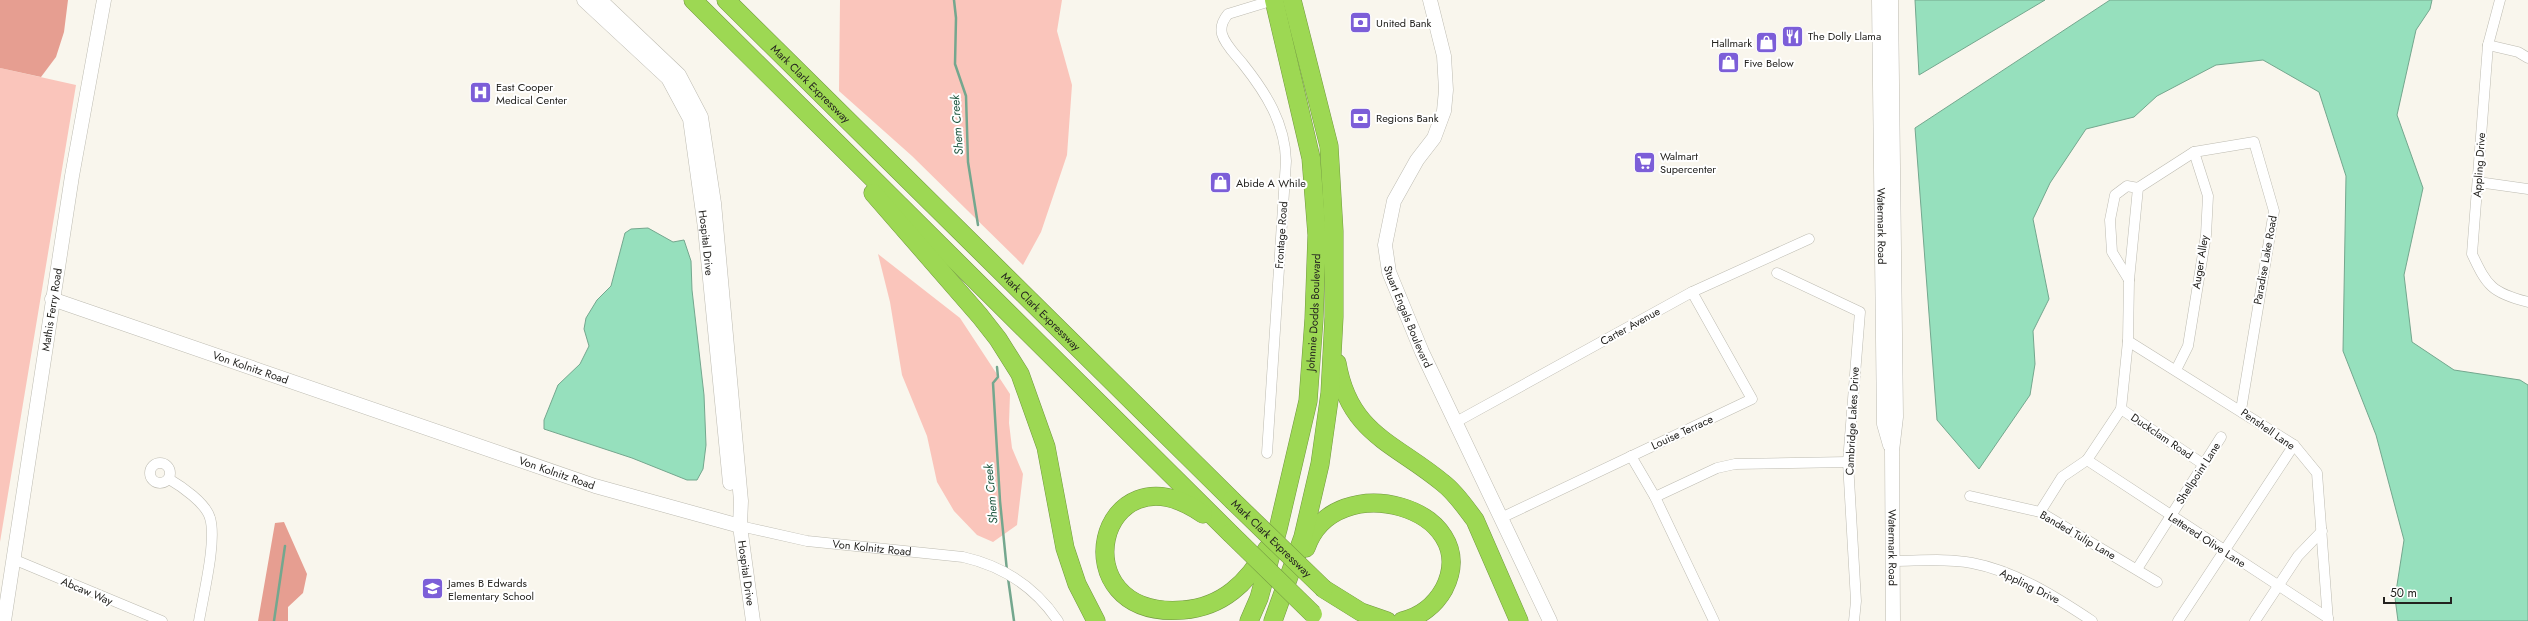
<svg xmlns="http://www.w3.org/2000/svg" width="2528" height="621" font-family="Jost,sans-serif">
<rect width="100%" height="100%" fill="#f9f6ed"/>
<path fill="#fac5bb" d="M840,0H1062L1057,31L1072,85L1067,155L1041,232L1023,265L912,156L839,91Z
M0,68L76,85L0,542Z
M878,254L960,318L1010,394L1009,423L1012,448L1023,474L1017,525L993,542L977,535L954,511L937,482L927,436L902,375L890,302Z"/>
<path fill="#e69e91" d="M0,0H68L64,32L56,57L41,77L0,68Z
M284,522L307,574L303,593L288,607V621H258L275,523Z"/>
<path fill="#96e0bd" stroke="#74a78e" d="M1915,0H2045L1919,75Z
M2110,0H2432L2430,9L2416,30L2397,115L2423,188L2404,275L2412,342L2454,370L2520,380L2528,385V621H2398L2395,598L2404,540L2376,435L2343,351L2346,176L2319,92L2263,60L2216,65L2157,96L2134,117L2086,129L2050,183L2033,219L2049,299L2033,331L2035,364L2030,395L1979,469L1937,420L1915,128Z
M648,228L673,242L684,240L691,261L692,290L704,395L706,445L703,469L697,480H687L632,458L544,429V420L558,385L580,364L589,346L584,329L586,318L597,300L611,286L625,233L631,229Z"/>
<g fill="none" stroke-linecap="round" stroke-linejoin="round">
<path stroke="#74a78e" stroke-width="2.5" d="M954,0L956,18L955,64L966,96L968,162L978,225
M997,367L998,377L993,383L1000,501L1007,571
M1008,578L1014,621
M274,621L285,546"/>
<defs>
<g id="street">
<path d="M2500,0L2488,45L2472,254C2487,286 2492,293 2528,302"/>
<path d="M2488,45L2518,52L2528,58"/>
<path d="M2478,182L2528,189"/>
<path d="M1777,273L1860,312L1848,462L1856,601L1854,621"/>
<path d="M2129,280L2112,252L2110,220L2115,195L2127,186L2138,188"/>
<path d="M2128,341L2294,445L2317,473L2328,621"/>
<path d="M2176,370L2188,346L2206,235L2208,196L2194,152"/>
<path d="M2121,409L2203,464"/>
<path d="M1456,422L1692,292L1809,239"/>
<path d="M1267,453L1286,161C1285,123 1266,93 1243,64C1236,55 1225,45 1222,34C1220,26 1223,20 1228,14L1274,0"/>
<path d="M1631,456L1655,497L1714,621"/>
<path d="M2087,460L2328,618"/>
<circle cx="160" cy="473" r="10"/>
<path d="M169,479C181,486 206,503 210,518C217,541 203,596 199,621"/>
<path d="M1970,496L2040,512L2157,582"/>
<path d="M1655,497L1717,468L1735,464L1848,462"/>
<path d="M2040,512L2062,477L2087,460L2121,409L2128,341L2129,280L2138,188L2194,152L2254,142L2274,211L2241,410"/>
<path d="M1503,517L1752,399L1692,292"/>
<path id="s1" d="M740,526L807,541L963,557C1003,566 1035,587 1058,621"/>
<path d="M13,559L162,621"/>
<path d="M1892,561C1918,561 1947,558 1972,563C2015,571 2056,597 2092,621"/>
<path d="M2137,569L2221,437"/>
<path d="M2178,621L2294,445"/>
<path d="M2255,621L2298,556L2322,531"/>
</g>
<g id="secondary">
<path id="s2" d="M584,0L668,78L690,119L705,228L730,483"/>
<path id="s3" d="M600,0L679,75L701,117L714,203L741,501L740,526L753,621"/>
<path id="s4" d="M1430,0L1444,56L1446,90L1444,111L1434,138L1417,160L1394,201L1385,245L1389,272L1422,352L1550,621"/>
<path id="s5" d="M1879,0L1884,424L1890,445"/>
<path id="s6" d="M1891,0L1896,417L1892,451L1893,621"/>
<path id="s7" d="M52,299L595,486L740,526"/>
<path id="s8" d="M4,621L72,176L104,0"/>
</g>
<g id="highway">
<path d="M693,0L1230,533"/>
<path id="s9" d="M726,0L1232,500"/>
<path d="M873,193L980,316L998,339L1020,374L1046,447L1065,548L1077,584L1096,621"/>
<path d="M1337,363C1349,434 1395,443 1443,483C1456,493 1465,507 1475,520L1519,621"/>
<path d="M1203,514C1098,441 1057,620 1183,610C1223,607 1248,582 1267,549"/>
<path d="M1306,548C1334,465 1485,508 1444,589C1435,605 1420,617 1402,621"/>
<path d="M1324,589L1361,612L1387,621"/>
<path id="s10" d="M1249,621L1259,598L1278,529L1308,401L1314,319L1317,235L1311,158L1274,0"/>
<path d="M1273,621L1303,537L1320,464L1330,393L1334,317V231L1329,146L1292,0"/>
</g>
</defs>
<use href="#street" stroke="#bdbbb1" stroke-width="11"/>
<use href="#secondary" stroke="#bdbbb1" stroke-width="15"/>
<use href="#highway" stroke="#729841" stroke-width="19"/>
<use href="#street" stroke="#fff" stroke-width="10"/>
<use href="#secondary" stroke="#fff" stroke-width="14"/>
<use href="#highway" stroke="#9dd853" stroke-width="18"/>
<defs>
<g id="highway-bridge">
<path id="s11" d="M1232,500L1324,589"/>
<path d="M1230,533L1313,614"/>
</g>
</defs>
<use href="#highway-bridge" stroke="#729841" stroke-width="19" stroke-linecap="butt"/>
<use href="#highway-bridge" stroke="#9dd853" stroke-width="18"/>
</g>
<defs>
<symbol id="bank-square" viewBox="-11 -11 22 22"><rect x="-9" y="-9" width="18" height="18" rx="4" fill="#7c5ed8" stroke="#fff"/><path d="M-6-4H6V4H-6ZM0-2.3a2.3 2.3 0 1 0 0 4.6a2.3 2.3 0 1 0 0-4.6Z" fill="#fff"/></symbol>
<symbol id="restaurant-square" viewBox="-11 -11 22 22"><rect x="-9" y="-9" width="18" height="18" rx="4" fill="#7c5ed8" stroke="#fff"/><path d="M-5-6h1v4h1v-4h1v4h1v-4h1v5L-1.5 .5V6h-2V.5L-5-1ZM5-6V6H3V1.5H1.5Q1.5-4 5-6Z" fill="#fff"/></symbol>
<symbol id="shop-square" viewBox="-11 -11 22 22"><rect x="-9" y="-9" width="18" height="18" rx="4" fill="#7c5ed8" stroke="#fff"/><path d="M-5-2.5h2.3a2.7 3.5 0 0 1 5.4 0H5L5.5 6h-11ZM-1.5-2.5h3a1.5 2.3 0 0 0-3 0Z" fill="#fff"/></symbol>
<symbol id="hospital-square" viewBox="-11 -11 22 22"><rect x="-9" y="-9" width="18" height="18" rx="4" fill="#7c5ed8" stroke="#fff"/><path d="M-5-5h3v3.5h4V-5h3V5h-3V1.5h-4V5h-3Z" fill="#fff"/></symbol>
<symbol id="supermarket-square" viewBox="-11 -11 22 22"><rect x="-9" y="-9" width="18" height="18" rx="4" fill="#7c5ed8" stroke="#fff"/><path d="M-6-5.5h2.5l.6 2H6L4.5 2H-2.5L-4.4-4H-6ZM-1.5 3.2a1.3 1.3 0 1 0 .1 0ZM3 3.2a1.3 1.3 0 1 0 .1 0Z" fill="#fff"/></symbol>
<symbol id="school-square" viewBox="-11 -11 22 22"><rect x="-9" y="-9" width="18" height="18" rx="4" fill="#7c5ed8" stroke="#fff"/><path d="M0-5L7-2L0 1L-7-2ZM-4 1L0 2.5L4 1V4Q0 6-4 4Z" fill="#fff"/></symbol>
</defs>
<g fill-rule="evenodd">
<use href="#bank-square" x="1348" y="10" width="25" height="25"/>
<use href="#restaurant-square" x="1780" y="24" width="25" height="25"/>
<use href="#shop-square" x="1754" y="30" width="25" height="25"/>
<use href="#shop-square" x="1716" y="50" width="25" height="25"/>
<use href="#hospital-square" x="468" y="80" width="25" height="25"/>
<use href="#bank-square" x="1348" y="106" width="25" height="25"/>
<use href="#supermarket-square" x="1632" y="150" width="25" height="25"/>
<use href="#shop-square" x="1208" y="170" width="25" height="25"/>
<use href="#school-square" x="420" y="576" width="25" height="25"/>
</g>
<g text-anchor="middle" stroke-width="4" stroke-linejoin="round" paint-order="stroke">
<g font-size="11" fill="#23221f" stroke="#fff" text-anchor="start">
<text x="1376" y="27">United Bank</text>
<text x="1808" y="40">The Dolly Llama</text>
<text x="1752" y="47" text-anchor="end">Hallmark</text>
<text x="1744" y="67">Five Below</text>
<text x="496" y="91">East Cooper<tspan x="496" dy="13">Medical Center</tspan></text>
<text x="1376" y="122">Regions Bank</text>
<text x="1660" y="160">Walmart<tspan x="1660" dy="13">Supercenter</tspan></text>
<text x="1236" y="187">Abide A While</text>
<text x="448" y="587">James B Edwards<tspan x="448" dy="13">Elementary School</tspan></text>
</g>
<g font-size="11" fill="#23221f" stroke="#fff">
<text dy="4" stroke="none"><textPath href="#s9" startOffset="119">Mark Clark Expressway</textPath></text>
<text transform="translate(2479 165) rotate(-86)" y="4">Appling Drive</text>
<text dy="4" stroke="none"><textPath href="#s5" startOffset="226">Watermark Road</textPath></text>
<text transform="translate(1281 235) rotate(-86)" y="4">Frontage Road</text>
<text dy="4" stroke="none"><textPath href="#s2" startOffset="286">Hospital Drive</textPath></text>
<text transform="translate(2265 260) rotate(-80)" y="4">Paradise Lake Road</text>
<text transform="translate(2200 262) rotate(-81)" y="4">Auger Alley</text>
<text dy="4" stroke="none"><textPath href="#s8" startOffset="315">Mathis Ferry Road</textPath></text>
<text dy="4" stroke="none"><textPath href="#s9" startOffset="443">Mark Clark Expressway</textPath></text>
<text dy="4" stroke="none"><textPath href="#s10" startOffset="317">Johnnie Dodds Boulevard</textPath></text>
<text dy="4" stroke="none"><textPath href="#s4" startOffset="337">Stuart Engals Boulevard</textPath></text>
<text transform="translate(1630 326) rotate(-29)" y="4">Carter Avenue</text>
<text dy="4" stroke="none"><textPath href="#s7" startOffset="210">Von Kolnitz Road</textPath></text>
<text transform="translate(1852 421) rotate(-87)" y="4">Cambridge Lakes Drive</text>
<text transform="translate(2268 429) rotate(35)" y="4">Penshell Lane</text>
<text transform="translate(1682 432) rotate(-25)" y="4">Louise Terrace</text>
<text transform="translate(2162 436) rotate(34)" y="4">Duckclam Road</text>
<text dy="4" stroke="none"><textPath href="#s7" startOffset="534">Von Kolnitz Road</textPath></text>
<text transform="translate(2198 473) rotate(-57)" y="4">Shellpoint Lane</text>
<text transform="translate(2078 535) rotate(30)" y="4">Banded Tulip Lane</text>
<text dy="4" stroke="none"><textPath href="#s11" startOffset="55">Mark Clark Expressway</textPath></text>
<text transform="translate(2207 540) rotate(33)" y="4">Lettered Olive Lane</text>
<text dy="4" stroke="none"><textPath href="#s1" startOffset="134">Von Kolnitz Road</textPath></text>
<text dy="4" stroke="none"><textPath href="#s6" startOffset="548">Watermark Road</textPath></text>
<text dy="4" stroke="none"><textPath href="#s3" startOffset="615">Hospital Drive</textPath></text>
<text transform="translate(2030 586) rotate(26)" y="4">Appling Drive</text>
<text transform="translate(87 591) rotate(23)" y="4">Abcaw Way</text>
</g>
<g font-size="12" font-style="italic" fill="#215942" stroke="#fff">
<text transform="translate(957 125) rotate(-94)" y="4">Shem Creek</text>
<text transform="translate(991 494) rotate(-95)" y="4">Shem Creek</text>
</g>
</g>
<path d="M2384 597v6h67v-6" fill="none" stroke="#23221f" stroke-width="2"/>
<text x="2390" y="597" font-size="12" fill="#23221f" stroke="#ffffff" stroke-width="3" paint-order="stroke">50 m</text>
</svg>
